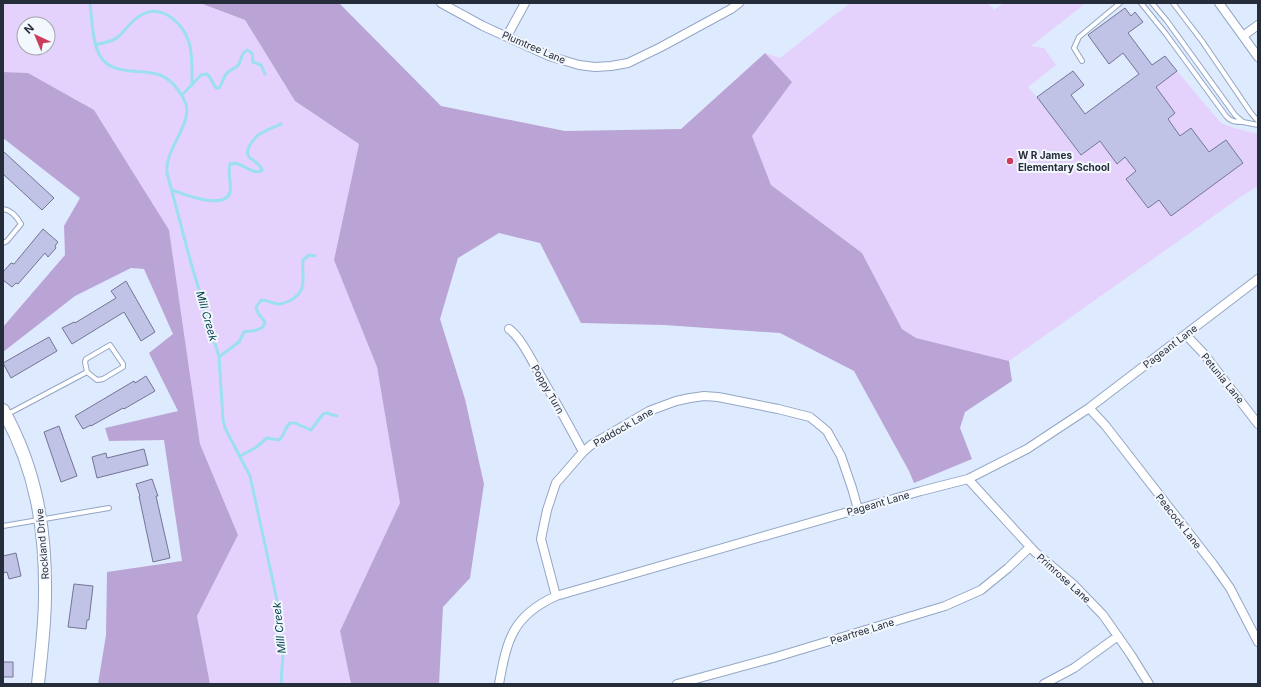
<svg xmlns="http://www.w3.org/2000/svg" width="1261" height="687" font-family="Inter,sans-serif">
<rect width="100%" height="100%" fill="#deeafe"/>
<path fill="#e4d2fc" fill-rule="evenodd" d="M3,3H200L245,20L295,101L359,144L334,260L377,367L400,503L340,631L351,684H210L197,616L238,535L200,444L169,230L28,73L3,72ZM24,24H48V48H24Z
M850,3H988L994,10L1004,3H1086L1031,46L1044,48L1056,65L1028,87L1037,97L1080,155L1100,141L1117,164L1125,157L1136,171L1126,179L1147,208L1159,200L1171,216L1243,163L1226,140L1209,152L1191,128L1180,136L1168,119L1175,113L1156,87L1177,71L1221,123L1234,128L1258,134V186L1242,196L1009,361L916,338L902,329L862,253L771,185L752,136L792,82L765,53L780,58Z"/>
<path fill="#baa4d5" d="M200,3H339L441,106L565,131L681,129L765,53L792,82L752,136L771,185L862,253L902,329L916,338L1009,361L1012,381L965,412L960,428L972,459L914,483L909,471L854,371L780,333L664,325L581,323L540,243L499,233L458,258L440,319L465,399L484,484L470,578L443,607L439,684H351L340,631L400,503L377,367L334,260L359,144L295,101L245,20Z
M3,72L28,73L94,110L169,230L200,444L238,535L197,616L210,684H98L106,635L107,572L182,561L164,440L109,441L105,428L178,411L149,353L173,334L144,269L131,268L75,296L3,352V327L65,255L64,226L80,198L3,138Z"/>
<g fill="none" stroke-linecap="round" stroke-linejoin="round">
<path stroke="#9bdff0" stroke-width="3" d="M90,3C92,19 92,40 99,54C110,77 141,68 160,75C168,78 173,83 178,90C181,94 184,99 186,104C192,125 164,150 167,173L191,263L219,357L223,420L225,428L250,476L277,600L283,654L281,684
M95,45C103,43 112,42 118,37C127,29 132,19 143,14C163,4 183,24 189,42C193,56 192,71 192,85
M182,95L201,75L207,74C212,78 212,84 216,88H219C223,83 223,78 226,74C230,69 236,69 239,64C242,58 241,53 247,50L252,53L253,62L261,65L265,74
M172,190C183,194 225,211 230,192C232,183 227,173 230,164C241,160 250,175 261,171L262,170C260,163 253,161 249,157C244,150 253,140 258,135C264,131 274,127 281,124
M219,357L239,342L244,332L257,330L263,327L265,322L258,313L256,307L261,300C269,300 272,304 279,304C283,304 287,302 291,300C309,290 301,276 303,260L309,255L315,256
M240,456L255,448L267,438L279,440C285,435 284,428 290,423H295L311,430L323,414L326,413L337,416"/>
</g>
<path fill="#c0c2e6" stroke="#747596" d="M1125,8L1131,16L1135,12L1143,22L1128,33L1152,65L1165,56L1177,71L1156,87L1175,113L1168,119L1180,136L1191,128L1209,152L1226,140L1243,163L1171,216L1159,200L1148,208L1126,179L1136,171L1125,157L1117,164L1100,141L1081,155L1037,97L1073,71L1084,85L1071,95L1085,114L1139,74L1123,53L1109,64L1088,35Z
M3,151L54,198L42,210L3,174Z
M43,229L58,242L55,246L56,248L48,257L45,253L18,284L16,283L12,287L3,280V272L11,263L14,264Z
M126,281L155,332L141,341L124,312L72,344L62,328L74,322L75,323L116,298L111,291Z
M49,337L57,351L11,378L3,363Z
M146,376L155,391L124,409L123,408L91,426V425L83,429L75,416L134,381L135,383Z
M59,426L77,476L61,482L44,432Z
M144,449L148,465L97,478L92,457L106,453L107,458Z
M152,479L158,496H156L170,558L153,562L139,496H140L136,484Z
M16,553L21,576L9,579L7,572L3,573V556Z
M74,584L93,586L89,620H87L86,629L68,627Z
M3,662H13V677H3Z"/>
<g fill="none" stroke-linecap="round" stroke-linejoin="round">
<defs>
<path id="lane" d="M1141,3L1166,34L1226,116C1231,122 1236,122 1244,122
M1152,3L1167,21L1235,115L1243,122L1258,125
M1173,3L1202,41L1251,113L1258,121
M1082,61L1074,48L1079,37L1120,3
M3,209C11,210 17,217 21,224L7,241L3,243
M6,415L87,372L97,380L103,379L123,367V364L110,345L86,359L85,362L87,372
M3,526L109,508"/>
<path id="street" d="M441,3L483,26L549,56L579,65L595,67L611,66L628,63L661,47L731,9L739,3
M1219,3L1258,57
M507,36L525,3
M1243,36L1258,25
M509,329C521,338 531,359 539,373C554,399 569,425 583,452
M1186,335L1204,354L1258,424
M1089,408L1105,425L1213,564L1230,588L1258,642
M968,479L1035,552L1073,584L1103,615L1131,655L1149,684
M556,596L541,539L547,510L556,483L583,452L591,445L649,411L676,401L690,398L704,396L718,397L778,409L810,417L827,431L841,456L852,488L858,509
M499,684C507,640 512,616 556,596L921,491L968,479L1027,449L1089,408L1258,279
M677,684L773,658L945,606L981,590L1008,568L1030,547
M1044,684L1074,668L1118,636"/>
<path id="secondary" d="M3,410C36,469 46,529 45,596C45,625 41,655 38,684"/>
</defs>
<use href="#lane" stroke="#93a6c5" stroke-width="6"/>
<use href="#street" stroke="#93a6c5" stroke-width="10"/>
<use href="#secondary" stroke="#93a6c5" stroke-width="14"/>
<use href="#lane" stroke="#fff" stroke-width="4"/>
<use href="#street" stroke="#fff" stroke-width="8"/>
<use href="#secondary" stroke="#fff" stroke-width="12"/>
</g>
<circle fill="#cb3b5a" stroke="#f3f7fe" stroke-width="1.5" cx="1010" cy="161" r="4"/>
<g text-anchor="middle" stroke-width="4" stroke-linejoin="round" paint-order="stroke">
<g font-size="10" fill="#262d3a" stroke="#f3f7fe">
<text transform="translate(534 47) rotate(23)" y="4">Plumtree Lane</text>
<text transform="translate(1170 346) rotate(-37)" y="4">Pageant Lane</text>
<text transform="translate(1223 378) rotate(51)" y="4">Petunia Lane</text>
<text transform="translate(548 389) rotate(60)" y="4">Poppy Turn</text>
<text transform="translate(623 427) rotate(-30)" y="4">Paddock Lane</text>
<text transform="translate(878 503) rotate(-16)" y="4">Pageant Lane</text>
<text transform="translate(1179 521) rotate(52)" y="4">Peacock Lane</text>
<text transform="translate(42 544) rotate(-95)" y="4">Rockland Drive</text>
<text transform="translate(1064 578) rotate(42)" y="4">Primrose Lane</text>
<text transform="translate(862 631) rotate(-17)" y="4">Peartree Lane</text>
</g>
<g font-size="10" font-weight="bold" fill="#262d3a" stroke="#f3f7fe" text-anchor="start">
<text x="1018" y="159">W R James<tspan x="1018" dy="12">Elementary School</tspan></text>
</g>
<g font-size="11" font-style="italic" fill="#003f4b" stroke="#f3f7fe">
<text transform="translate(207 316) rotate(74)" y="4">Mill Creek</text>
<text transform="translate(279 628) rotate(-96)" y="4">Mill Creek</text>
</g>
</g>
<rect width="1261" height="687" fill="none" stroke="#262d3a" stroke-width="8"/>
<g transform="translate(36 36) rotate(316)"><circle r="19" fill="#f3f7fe" stroke="#a1a6b0"/>
<path d="M0-3L7 15L0 10L-7 15Z" fill="#cb3b5a"/>
<text y="-6" font-size="11" font-weight="bold" text-anchor="middle" fill="#262d3a">N</text>
</g>
</svg>
